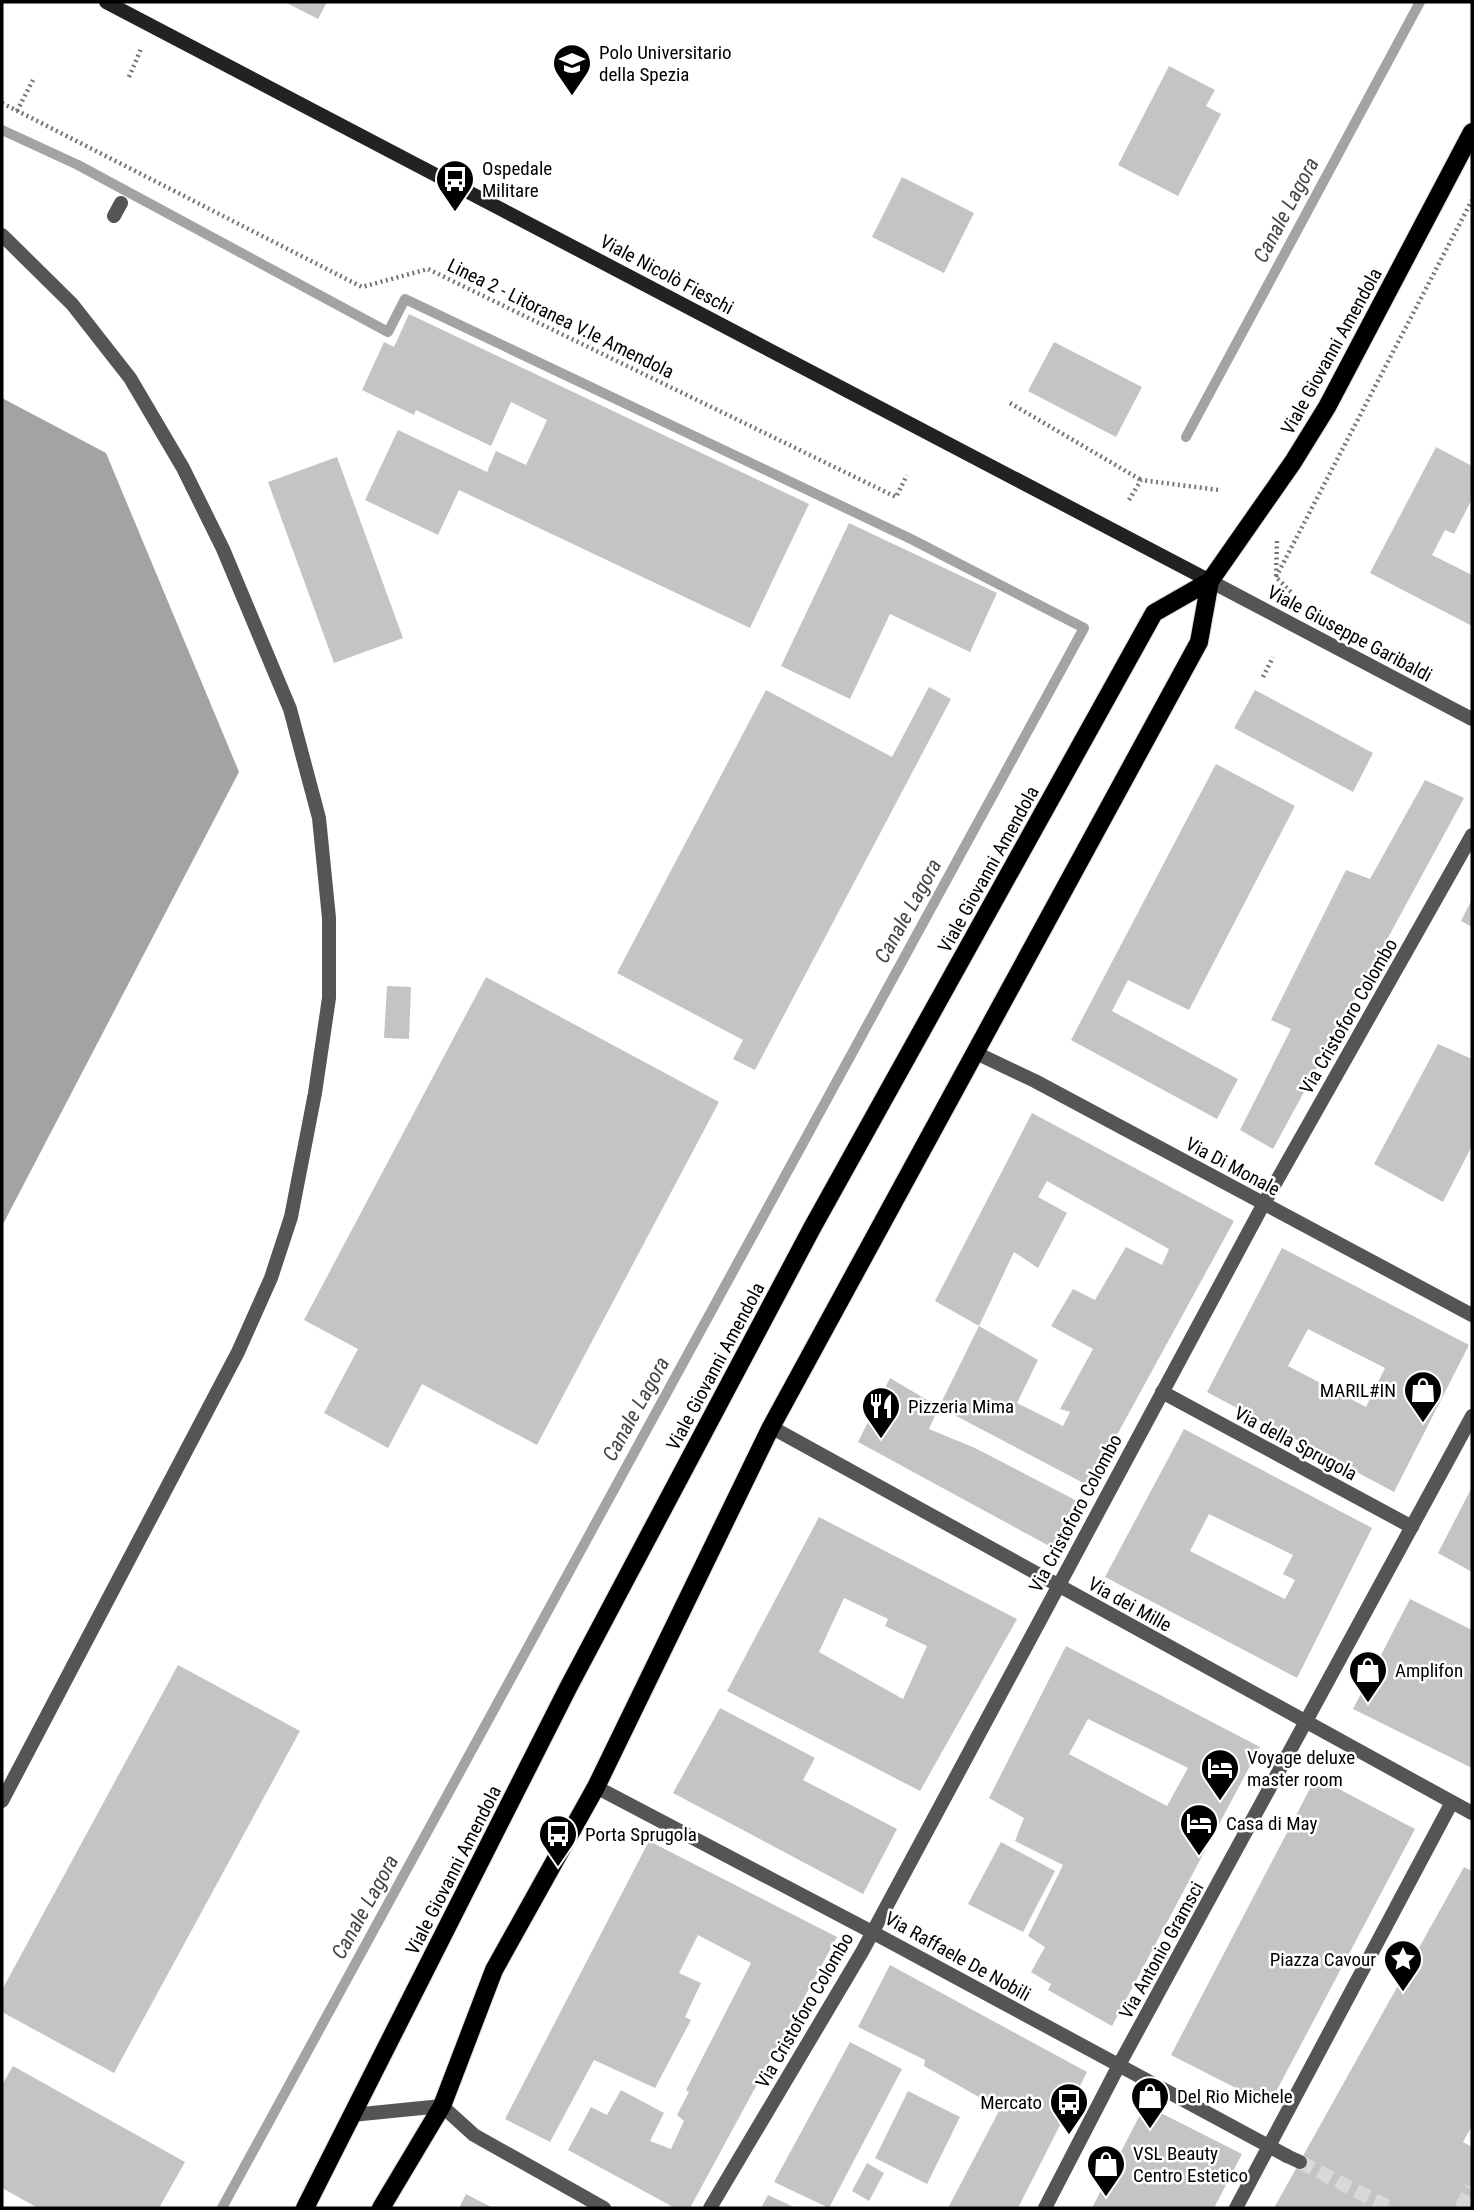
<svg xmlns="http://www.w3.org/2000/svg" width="1474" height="2210" font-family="'Roboto Condensed',sans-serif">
<rect width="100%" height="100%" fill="#fff"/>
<path fill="#a3a3a3" d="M2,398L106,453L239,772L2,1226Z"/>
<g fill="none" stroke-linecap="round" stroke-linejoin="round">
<path stroke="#a3a3a3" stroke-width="10" d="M2,130L78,165L388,332L405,299L911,539L1084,628L222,2208
M1186,437L1420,2"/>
</g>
<path fill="#c4c4c4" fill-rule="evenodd" d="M285,2H327L318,19Z
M1169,66L1215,90L1206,106L1221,114L1178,196L1118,165Z
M902,177L974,213L944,273L872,237Z
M409,314L809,504L750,628L459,490L438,535L365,500L398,430L487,472L496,451L526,465L547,420L511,402L491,446L416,410L414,415L362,390L384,342L394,347Z
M1054,342L1142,387L1116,437L1028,391Z
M1436,447L1472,466V499L1454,534L1445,530L1432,555L1472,575V626L1370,573Z
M337,457L403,638L334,663L268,482Z
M849,523L997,593L970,652L890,614L850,699L781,666Z
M929,687L951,699L755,1070L733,1059L743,1040L617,973L766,690L892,757Z
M1255,690L1373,753L1353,792L1234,728Z
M1216,764L1295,806L1189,1010L1128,980L1112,1011L1238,1079L1217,1119L1071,1040Z
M1425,780L1464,798L1273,1149L1240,1130L1291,1029L1271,1020L1346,870L1370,879Z
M1472,899V927L1461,921Z
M486,977L719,1102L537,1445L422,1384L388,1448L324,1413L358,1349L304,1320Z
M387,986L411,987L409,1039L384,1038Z
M1438,1044L1472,1059V1146L1443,1202L1374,1164Z
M1032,1113L1234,1221L1089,1486L939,1407L979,1326L1038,1360L1017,1403L1063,1426L1070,1412L1060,1409L1093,1349L1051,1326L1073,1289L1095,1300L1126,1247L1162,1265L1169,1249L1047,1181L1038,1197L1067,1213L1038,1268L1014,1252L979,1326L935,1301Z
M1282,1248L1469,1345L1394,1492L1207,1392ZM1308,1329L1385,1368L1366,1407L1288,1366Z
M890,1378L939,1407L929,1429L975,1448L1077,1501L1053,1548L858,1442Z
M1184,1429L1372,1528L1297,1678L1105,1577ZM1209,1514L1293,1555L1283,1574L1295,1580L1285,1599L1190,1551Z
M1472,1487V1572L1438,1553Z
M819,1517L1017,1619L920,1791L727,1691ZM844,1598L888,1619L885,1626L927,1646L903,1699L819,1652Z
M1410,1599L1472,1630V1768L1353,1709Z
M1066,1646L1260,1747L1112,2026L1048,1990L1051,1984L1031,1972L1045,1947L1028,1936L1063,1865L1015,1841L1024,1818L989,1798ZM1088,1719L1188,1768L1167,1806L1069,1754Z
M178,1665L300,1731L114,2073L2,2012V1990Z
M720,1708L815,1758L803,1780L897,1829L863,1894L673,1793Z
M1316,1777L1415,1829L1269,2105L1171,2055Z
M649,1841L837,1937L690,2208H675L568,2150L591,2107L607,2115L621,2090L664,2113L650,2141L671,2149L684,2121L677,2115L689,2092L686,2090L751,1963L698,1935L679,1973L701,1983L685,2017L691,2020L655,2088L594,2060L550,2142L505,2119Z
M1001,1842L1055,1871L1023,1932L968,1904Z
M1464,1867L1472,1871V2126L1463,2142L1472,2147V2208H1274Z
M890,1965L1087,2072L1018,2208H948L1000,2109L924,2066L925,2060L858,2027Z
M850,2042L902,2069L829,2208L774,2182Z
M13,2066L185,2162L159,2208H38L2,2188V2085Z
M908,2091L960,2117L927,2184L875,2158Z
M1145,2105L1242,2154L1214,2208H1092Z
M867,2163L884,2173L869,2201L852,2191Z
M466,2194L493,2208H459Z
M768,2195L796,2208H761Z"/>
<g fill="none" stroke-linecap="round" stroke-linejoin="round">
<path stroke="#d9d9d9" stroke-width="14" stroke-dasharray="14 7" stroke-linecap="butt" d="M1300,2162L1390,2208
M1461,2208L1472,2188"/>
<defs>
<path id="primary" d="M305,2208L568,1688L812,1228L1154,613L1210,581L1293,462L1327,407L1472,132
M381,2208L442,2106L494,1970L596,1787L771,1427L1199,642L1210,581"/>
</defs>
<use href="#primary" stroke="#dbdbdb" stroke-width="20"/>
<path stroke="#777" stroke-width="4.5" stroke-dasharray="2 3.5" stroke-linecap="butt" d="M129,77L141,49
M2,103L362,287L428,269L896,497L907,475
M17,111L33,80
M1010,403L1141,480
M1129,500L1141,480L1219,490
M1277,541L1276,577L1292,593
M1276,577L1472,200
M1263,677L1273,657"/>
<path stroke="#555" stroke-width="14" d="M114,216L121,203
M2,235L72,304L130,378L183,468L223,549L290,709L319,818L329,918V998L315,1093L291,1217L271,1278L238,1352L2,1801
M1162,1392L1412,1527"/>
<path stroke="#555" stroke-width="14" d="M1287,2156L1300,2162"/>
<path stroke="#555" stroke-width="14" d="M1210,581L1472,719
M974,1052L1035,1081L1472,1315
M771,1427L1472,1813
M596,1787L872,1932L1287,2156
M352,2115L442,2106L474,2135L604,2208
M710,2208L862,1952L1263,1205L1472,835
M1045,2208L1119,2065L1472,1416
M1236,2208L1452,1802"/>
<path stroke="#222" stroke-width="14" d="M106,2L1210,581"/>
<use href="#primary" stroke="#000" stroke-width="18"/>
</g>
<defs>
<symbol id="university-pin" viewBox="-11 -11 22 30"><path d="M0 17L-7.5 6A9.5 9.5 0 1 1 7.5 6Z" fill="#000" stroke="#fff"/><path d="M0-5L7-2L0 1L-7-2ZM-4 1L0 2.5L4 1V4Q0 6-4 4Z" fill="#fff"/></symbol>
<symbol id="bus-pin" viewBox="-11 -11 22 30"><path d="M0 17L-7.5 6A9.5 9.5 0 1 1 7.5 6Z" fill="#000" stroke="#fff"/><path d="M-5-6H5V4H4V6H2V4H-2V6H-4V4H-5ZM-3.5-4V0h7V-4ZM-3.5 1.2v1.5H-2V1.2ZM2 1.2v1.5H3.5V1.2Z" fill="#fff"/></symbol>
<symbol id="shop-pin" viewBox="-11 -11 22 30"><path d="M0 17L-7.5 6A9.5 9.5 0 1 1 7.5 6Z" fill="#000" stroke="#fff"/><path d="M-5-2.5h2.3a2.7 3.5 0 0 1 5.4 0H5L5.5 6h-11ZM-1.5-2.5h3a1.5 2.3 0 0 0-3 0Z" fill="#fff"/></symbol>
<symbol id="restaurant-pin" viewBox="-11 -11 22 30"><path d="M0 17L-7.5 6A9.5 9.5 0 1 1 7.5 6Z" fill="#000" stroke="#fff"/><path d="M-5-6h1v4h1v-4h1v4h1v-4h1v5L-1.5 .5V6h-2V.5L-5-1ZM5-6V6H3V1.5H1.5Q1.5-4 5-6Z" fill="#fff"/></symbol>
<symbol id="hotel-pin" viewBox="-11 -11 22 30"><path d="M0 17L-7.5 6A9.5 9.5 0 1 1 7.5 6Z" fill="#000" stroke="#fff"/><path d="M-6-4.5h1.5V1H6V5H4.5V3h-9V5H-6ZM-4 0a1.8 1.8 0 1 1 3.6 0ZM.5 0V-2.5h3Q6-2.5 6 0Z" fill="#fff"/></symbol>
<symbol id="sight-pin" viewBox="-11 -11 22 30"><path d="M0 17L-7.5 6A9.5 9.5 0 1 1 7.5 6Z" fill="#000" stroke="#fff"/><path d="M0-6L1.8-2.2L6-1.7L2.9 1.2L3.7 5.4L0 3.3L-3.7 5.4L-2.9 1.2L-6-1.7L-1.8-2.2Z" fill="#fff"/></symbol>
</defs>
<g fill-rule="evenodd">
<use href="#university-pin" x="550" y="41" width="44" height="60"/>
<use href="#bus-pin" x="433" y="157" width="44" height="60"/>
<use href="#shop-pin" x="1401" y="1368" width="44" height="60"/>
<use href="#restaurant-pin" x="859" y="1384" width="44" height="60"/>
<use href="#shop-pin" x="1346" y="1648" width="44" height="60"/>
<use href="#hotel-pin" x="1198" y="1746" width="44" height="60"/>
<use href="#hotel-pin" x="1177" y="1801" width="44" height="60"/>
<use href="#bus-pin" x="536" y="1812" width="44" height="60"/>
<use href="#sight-pin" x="1381" y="1937" width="44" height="60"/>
<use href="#shop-pin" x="1128" y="2074" width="44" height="60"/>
<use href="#bus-pin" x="1047" y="2080" width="44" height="60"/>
<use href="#shop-pin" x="1084" y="2142" width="44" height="60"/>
</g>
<g text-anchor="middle" stroke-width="5" stroke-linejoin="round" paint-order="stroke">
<g font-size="19" fill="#000" stroke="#fff" text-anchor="start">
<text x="599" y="59">Polo Universitario<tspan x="599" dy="22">della Spezia</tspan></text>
<text x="482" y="175">Ospedale<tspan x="482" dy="22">Militare</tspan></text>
<text x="1396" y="1397" text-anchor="end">MARIL#IN</text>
<text x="908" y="1413">Pizzeria Mima</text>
<text x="1395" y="1677">Amplifon</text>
<text x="1247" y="1764">Voyage deluxe<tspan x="1247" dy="22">master room</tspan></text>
<text x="1226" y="1830">Casa di May</text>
<text x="585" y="1841">Porta Sprugola</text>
<text x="1376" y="1966" text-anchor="end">Piazza Cavour</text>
<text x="1177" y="2103">Del Rio Michele</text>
<text x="1042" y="2109" text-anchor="end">Mercato</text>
<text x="1133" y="2160">VSL Beauty<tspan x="1133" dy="22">Centro Estetico</tspan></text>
</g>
<g font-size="19" fill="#000" stroke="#fff">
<text transform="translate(667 274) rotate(28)" y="7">Viale Nicolò Fieschi</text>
<text transform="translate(561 318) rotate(26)" y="7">Linea 2 - Litoranea V.le Amendola</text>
<text transform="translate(1331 351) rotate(-61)" y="7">Viale Giovanni Amendola</text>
<text transform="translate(1350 633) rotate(28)" y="7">Viale Giuseppe Garibaldi</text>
<text transform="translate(988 869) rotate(-61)" y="7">Viale Giovanni Amendola</text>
<text transform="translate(1348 1016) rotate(-60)" y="7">Via Cristoforo Colombo</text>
<text transform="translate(1233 1166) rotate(28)" y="7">Via Di Monale</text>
<text transform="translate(715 1366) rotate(-62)" y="7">Viale Giovanni Amendola</text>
<text transform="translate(1296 1443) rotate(28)" y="7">Via della Sprugola</text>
<text transform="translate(1075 1513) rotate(-62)" y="7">Via Cristoforo Colombo</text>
<text transform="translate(1130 1604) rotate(29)" y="7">Via dei Mille</text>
<text transform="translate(453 1870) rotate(-63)" y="7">Viale Giovanni Amendola</text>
<text transform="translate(1161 1950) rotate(-61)" y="7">Via Antonio Gramsci</text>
<text transform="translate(958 1956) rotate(29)" y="7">Via Raffaele De Nobili</text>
<text transform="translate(804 2010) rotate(-60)" y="7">Via Cristoforo Colombo</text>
</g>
<g font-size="21" font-style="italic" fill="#444" stroke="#fff">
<text transform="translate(1286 210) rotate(-62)" y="7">Canale Lagora</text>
<text transform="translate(908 911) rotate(-61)" y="7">Canale Lagora</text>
<text transform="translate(636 1409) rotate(-61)" y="7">Canale Lagora</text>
<text transform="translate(365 1907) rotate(-61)" y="7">Canale Lagora</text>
</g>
</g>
<rect width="1474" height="2210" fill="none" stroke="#000000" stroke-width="7"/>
</svg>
